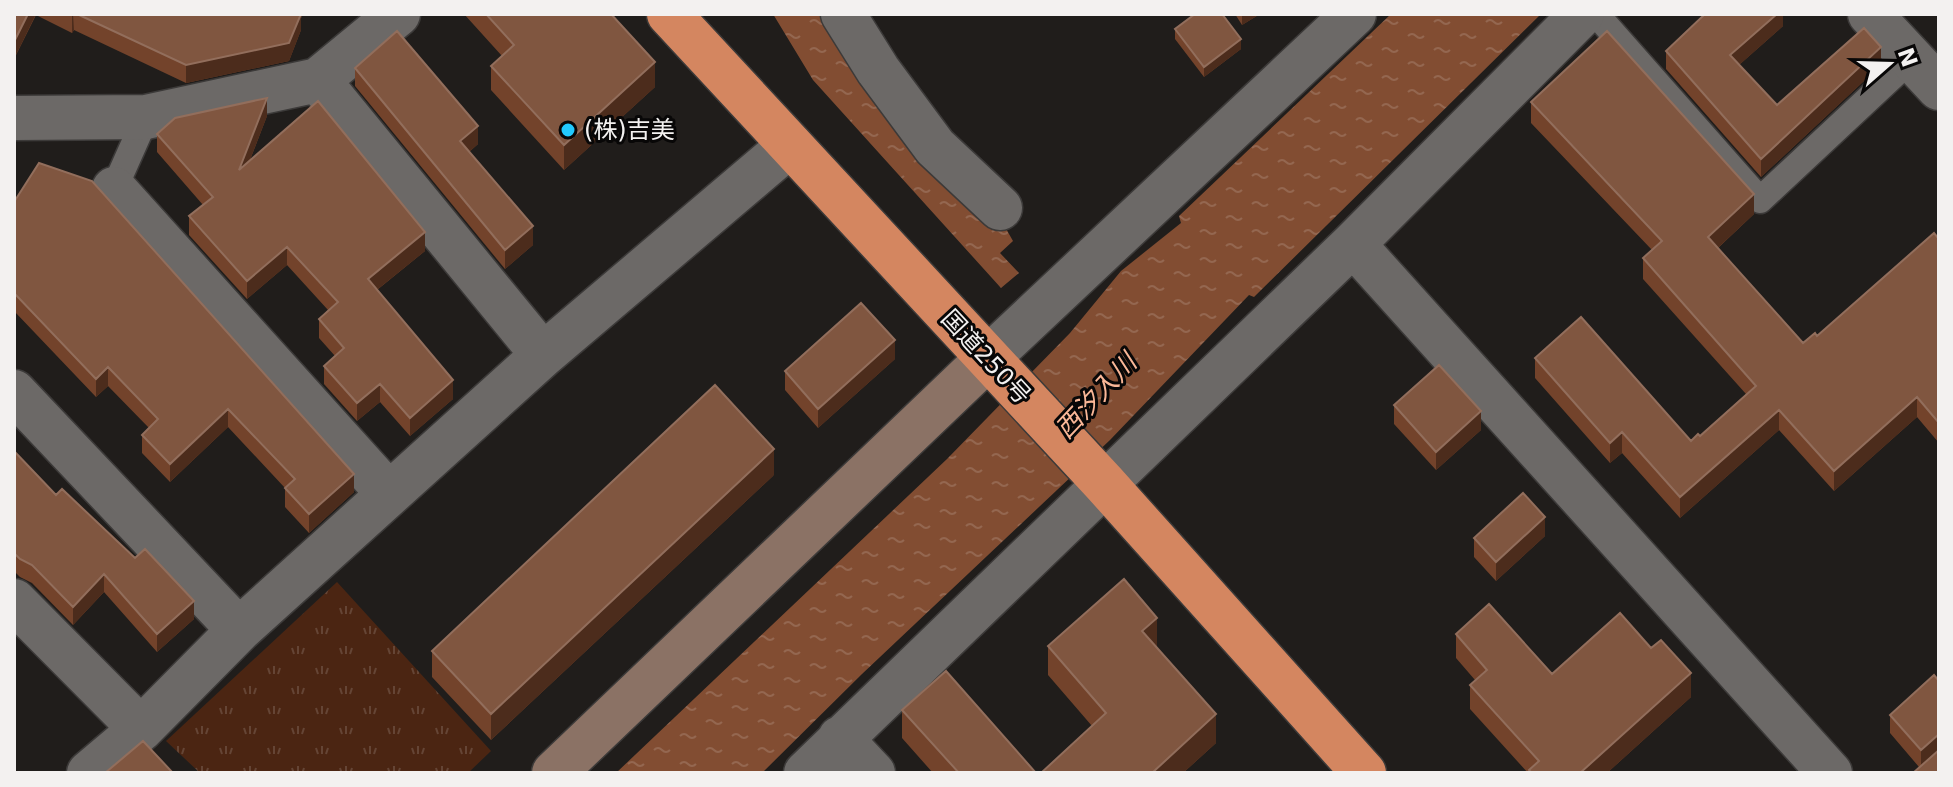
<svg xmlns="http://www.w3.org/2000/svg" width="1953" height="787" font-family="'DejaVu Sans','Noto Sans JP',sans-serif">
<defs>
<pattern id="park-tufts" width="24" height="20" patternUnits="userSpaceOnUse" patternTransform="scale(2)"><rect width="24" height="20" fill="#4b2512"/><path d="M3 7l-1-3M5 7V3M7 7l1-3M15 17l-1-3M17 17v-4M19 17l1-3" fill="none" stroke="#654535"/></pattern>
<pattern id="water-ripples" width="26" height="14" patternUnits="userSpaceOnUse" patternTransform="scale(2)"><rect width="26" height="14" fill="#824d32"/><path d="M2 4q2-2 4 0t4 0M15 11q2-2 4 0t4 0" fill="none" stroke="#946750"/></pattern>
</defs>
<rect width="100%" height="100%" fill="#201d1b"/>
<path fill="url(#park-tufts)" d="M337,582L491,751L468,773H200L166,741Z"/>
<path fill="url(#water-ripples)" d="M773,14H825L1001,220L1013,241L1000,253L1019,273L1001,288L813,80Z
M1391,14H1541L1254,297L1249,295L1110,440L862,674L762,773H616L947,459L1070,333L1121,271L1181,223L1179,216Z"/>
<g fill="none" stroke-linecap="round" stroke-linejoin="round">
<defs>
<path id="lane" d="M1596,14L1760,200L1912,58
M114,189L146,117"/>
<path id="street" d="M843,14L878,70L935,147L1000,208
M1870,14L1939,88
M318,80L543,355
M14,118L146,117L318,80L398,14
M114,189L389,494
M1353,244L1830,773
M987,359L1354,14
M14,392L239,630
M14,601L141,729
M840,738L873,773
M89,773L141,729L239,630L543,355L790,145
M806,773L1353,244L1582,14"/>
<path id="secondary" d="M554,773L987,359"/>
<path id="highway" d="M669,14L1104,483L1364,773"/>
</defs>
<use href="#lane" stroke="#3c3a39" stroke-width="29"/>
<use href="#street" stroke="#3c3a39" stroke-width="47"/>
<use href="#secondary" stroke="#3c3a39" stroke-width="47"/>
<use href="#highway" stroke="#3c3a39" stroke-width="47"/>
<use href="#lane" stroke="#6c6967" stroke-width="26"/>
<use href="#street" stroke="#6c6967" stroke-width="44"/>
<use href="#secondary" stroke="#8b7265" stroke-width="44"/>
<use href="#highway" stroke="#d48660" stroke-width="44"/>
</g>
<path fill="#73432b" d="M14,14H303L301,18V30L289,61L186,83L74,30L72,33L36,15L14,59Z
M464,14H611L655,87L564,170L491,90V66L502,56Z
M1235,14H1260L1242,25Z
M1783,14V26L1739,65L1777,105L1881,65L1761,177L1666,69V51Z
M1175,29L1241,49L1204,77L1175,39Z
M355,68L478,144L469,152L533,245L505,269L355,86Z
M1531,102L1754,214L1718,248L1803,343L1817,336L1939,239V443L1917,417L1834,491L1779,430L1680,518L1622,453L1610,463L1535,378V358L1691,441L1700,436L1746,394L1643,279V258L1652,250L1531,123Z
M267,116L250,160L425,251L377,290L453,399L410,436L380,402L357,421L324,384V366L335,356L319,338V319L328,310L287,265L247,299L189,235V216L203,205L157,152V134Z
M14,202L354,492L309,533L285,507V488L228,427L170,482L142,453V435L149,428L108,386L96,397L15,312Z
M895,359L818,428L785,390V371Z
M1394,405L1481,430L1436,470L1394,424Z
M14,451L56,495L194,619L157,652L104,592L73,625L32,583L20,577L14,571Z
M774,475L491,740L432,677V651Z
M1545,536L1496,581L1474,557V538Z
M1456,634L1552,674L1691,697L1607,773H1528L1470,709V685L1475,680L1456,658Z
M1048,646L1157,647L1216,743L1183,773H1041L1092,726L1048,675Z
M1934,675L1939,773L1919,767L1890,733V715Z
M902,710L1036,773H933L902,738Z"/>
<path fill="#4c2c1c" d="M28,14H36L14,59V42Z
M73,14L74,30L72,33V16Z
M297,14H303L301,18V30L289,61L186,83V65Z
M1242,14H1260L1242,25Z
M1777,14H1783V26L1730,73V55Z
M1241,39V49L1204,77V67Z
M1881,47V65L1761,177V159Z
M655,62V87L564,170V145Z
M267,98V116L239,188V170Z
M478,126V144L460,160V141Z
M1754,194V214L1708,257V237Z
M533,226V245L505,269V250Z
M425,232V251L368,297V279Z
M287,247V265L247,299V281Z
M895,340V359L818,428V409Z
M108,367V386L96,397V379Z
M453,380V399L410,436V418Z
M380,384V402L357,421V403Z
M1917,397V417L1834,491V471Z
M228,409V427L170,482V464Z
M1779,410V430L1680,518V497Z
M1481,411V430L1436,470V452Z
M1622,432V453L1610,463V443Z
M774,449V475L491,740V714Z
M354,474V492L309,533V514Z
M1545,517V536L1496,581V562Z
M104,574V592L73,625V607Z
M194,601V619L157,652V634Z
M1157,618V647L1142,660V631Z
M1691,673V697L1607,773H1580Z
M1216,714V743L1183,773H1152Z
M1939,734V752L1921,769V750Z"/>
<path fill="#805640" stroke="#926e5c" stroke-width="2" d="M14,14H28L14,42Z
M77,14H301L289,43L186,65Z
M486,14H611L655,62L564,145L491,66L514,45Z
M1195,14H1222L1241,39L1204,67L1175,29Z
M1705,14H1777L1730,55L1777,105L1864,28L1881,47L1761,159L1666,51Z
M397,31L478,126L460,141L533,226L505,250L355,68Z
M1607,31L1754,194L1708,237L1803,343L1815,333L1817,336L1934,233L1939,239V423L1917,397L1834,471L1779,410L1680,497L1622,432L1610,443L1535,358L1581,317L1691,441L1698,434L1700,436L1756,386L1643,258L1662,241L1531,102Z
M267,98L239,170L318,101L425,232L368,279L453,380L410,418L380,384L357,403L324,366L344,348L319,319L338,302L287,247L247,281L189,216L213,197L157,134L175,118Z
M39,163L92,181L354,474L309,514L285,488L295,479L228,409L170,464L142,435L158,419L108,367L96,379L15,294L14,296V202Z
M861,303L895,340L818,409L785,371Z
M1439,365L1481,411L1436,452L1394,405Z
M715,385L774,449L491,714L432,651Z
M14,451L56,495L62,489L135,558L145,549L194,601L157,634L104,574L73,607L32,565L20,559L14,553Z
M1523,493L1545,517L1496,562L1474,538Z
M1124,579L1157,618L1142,631L1216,714L1152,773H1041L1106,713L1048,646Z
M1489,604L1552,674L1620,613L1651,648L1661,640L1691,673L1580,773H1532L1529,770L1539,761L1470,685L1487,670L1456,634Z
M946,671L1036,773H959L902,710Z
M1934,675L1939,681V734L1921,750L1890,715Z
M143,741L173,773H105Z
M1939,750V773H1913Z"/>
<circle fill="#22c9fd" stroke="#080707" stroke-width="3" cx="568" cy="130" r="8"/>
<g text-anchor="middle" stroke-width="6" stroke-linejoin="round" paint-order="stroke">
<g font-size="24" fill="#f3f1f0" stroke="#080707" text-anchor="start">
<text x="584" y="138">(株)吉美</text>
</g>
<g font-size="24" fill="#f3f1f0" stroke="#080707">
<text transform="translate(986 357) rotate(47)" y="8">国道250号</text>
</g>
<g font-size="26" font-style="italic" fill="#fab797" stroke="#080707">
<text transform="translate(1096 396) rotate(-47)" y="9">西汐入川</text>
</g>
</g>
<rect width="1953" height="787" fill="none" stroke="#f3f1f0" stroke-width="32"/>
<g transform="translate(1889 64) rotate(70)" stroke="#080707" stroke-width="6" paint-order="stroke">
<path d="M0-6L14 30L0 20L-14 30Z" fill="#f3f1f0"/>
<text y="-12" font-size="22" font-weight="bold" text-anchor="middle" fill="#f3f1f0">N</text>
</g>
</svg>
